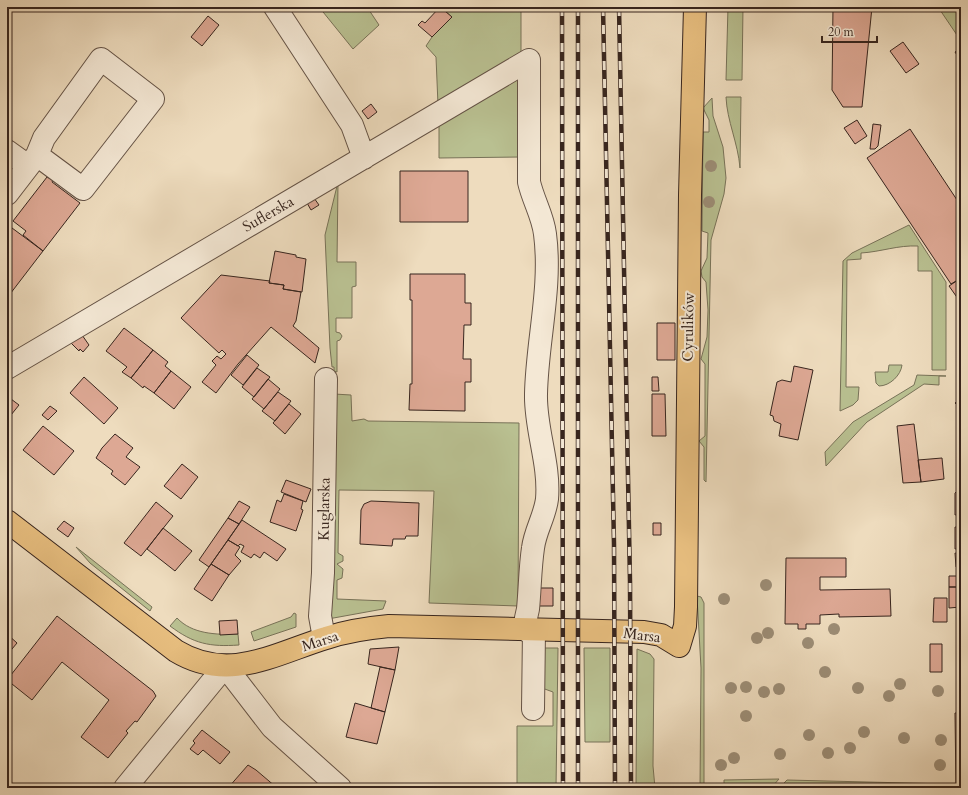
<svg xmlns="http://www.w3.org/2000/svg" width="968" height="795" font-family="Cardo,serif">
<rect width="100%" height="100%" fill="#eedcbe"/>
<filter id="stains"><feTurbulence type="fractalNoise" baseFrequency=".005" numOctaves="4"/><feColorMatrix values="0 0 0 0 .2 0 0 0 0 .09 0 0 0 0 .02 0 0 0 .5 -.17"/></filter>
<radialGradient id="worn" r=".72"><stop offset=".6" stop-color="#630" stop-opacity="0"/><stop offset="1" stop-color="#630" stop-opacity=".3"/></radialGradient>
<path fill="#b9c091" stroke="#787258" d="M319,7H367L379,25L353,49Z
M441,7H521V52L438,105L436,57L426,46L432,37L452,17Z
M728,7H743L742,80H726Z
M938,7H961V41Z
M521,73V157L439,158V124Z
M726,97H741L740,168C738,143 727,121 726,97Z
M712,98L713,116L723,147L726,178L724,194L711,240L706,482L704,480V447L699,441L705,436V364L701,359L707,337L708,310L706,282L702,277L701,271L707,258L708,233L702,231L703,132H709V120L703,108Z
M338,182L337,262H356V286L352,287V318H336V332L340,333L342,336L340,340L337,341V372L334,371V367H332L330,348L325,235Z
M909,225L946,282V370H932V271H918V246C898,245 880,252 861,253V259L847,260L846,387H859L858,400L853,405L840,411L843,261L852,253Z
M889,365H902C901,375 890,386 879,386L876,383L875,372H888Z
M917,375L946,376H939V385L924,384L867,422L826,466L825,452L853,422L914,385Z
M334,394L351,395L352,421L364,419L368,421L519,423L518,606L429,603L434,491L339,490L338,553L343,556V561L337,564L343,569L342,578L337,580V599L386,601L383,609L328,619Z
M76,547L152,607L150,611L90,563Z
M697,596L701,597L704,603V788H700L701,668Z
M294,613L296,614V627L254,641L251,632L291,617Z
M177,618C192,634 216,635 238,634L239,645C210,647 194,644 170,626Z
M541,648H558L556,788H517V726H553V692L542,688Z
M584,648H610V742H585Z
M637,649L650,654L654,659L653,766L655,788H636Z
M779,779L771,788H724V780Z
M787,780L948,784V788H779Z"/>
<path fill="#dda894" stroke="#37251e" d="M440,7L452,17L432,37L418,25L422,21L425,23Z
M833,7H872L862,107H843L832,90Z
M208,16L219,25L202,46L191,37Z
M903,42L919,64L906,73L890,51Z
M961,48V61L955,52Z
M371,104L377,112L368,119L362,111Z
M857,120L867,136L855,144L844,128Z
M873,124L881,125L878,146L875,149H870Z
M910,129L961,206V278L951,284L867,158Z
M400,171H468V222H400Z
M47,177L53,180L52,182L80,203L43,251L23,235L26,231L13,221Z
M314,198L319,205L311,210L307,203Z
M8,225L43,251L7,298V226Z
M275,251L296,255V257L306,259L302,292L283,289L284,285L269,283Z
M410,274H465V303H471V325H464L463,359H471V382H465V411L409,410L410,384H412V300H410Z
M221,275L270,281L269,283L284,285L283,289L301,292L296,321L293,326L319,348L315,363L271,327L238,364L216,393L202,382L216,365L212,361L217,356L221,359L226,354L222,350L219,353L181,318Z
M961,278V303L949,286Z
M657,323H675V360H657Z
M124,328L153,350L131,378L122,372L127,367L106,351Z
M82,335L89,345L83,352L80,349L79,351L70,342Z
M153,350L168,362L165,366L171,371L154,393L144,386L143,388L131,378Z
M247,355L259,365L243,385L231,375Z
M794,366L813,370L798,440L779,436L781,424L774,421L773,416L770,415L777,382L782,380L791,382Z
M257,368L270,377L254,397L242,387Z
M171,371L191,387L174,409L154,393Z
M84,377L118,408L104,424L70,393Z
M652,377H658L659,391H652Z
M268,379L280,389L264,409L252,399Z
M278,392L291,401L275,421L262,411Z
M652,394H665L666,436H652Z
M7,396L19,405L7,420Z
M961,398V409L955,403Z
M289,404L301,414L285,434L273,423Z
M50,406L57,411L48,420L42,415Z
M914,424L921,482L903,483L897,426Z
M43,426L74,451L54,475L23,450Z
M115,434L133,448L126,457L140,467L125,485L111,474L113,471L96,458L102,448Z
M942,458L944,479L921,482L918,460Z
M182,464L198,477L181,499L164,486Z
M286,480L311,489L306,502L281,492Z
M961,487V567H956L955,553L959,554V548L955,549V527H960V514L955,515V493Z
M284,494L303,501L301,509L303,510L296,531L270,522L277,500L281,502Z
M239,501L250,507L239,524L228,518Z
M371,501L419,503L418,536H406L405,539H393L392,546L360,544L361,510L364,504Z
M156,502L173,516L141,556L124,543Z
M228,518L239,524L209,567L199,560Z
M242,520L286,549L277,561L264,552L260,558L254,554L251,558L241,552L244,546L240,544L238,546L228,540Z
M64,521L74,528L68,537L57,529Z
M653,523H661V535H653Z
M163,528L192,551L175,571L147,549Z
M228,540L240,547L235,555L241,561L229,575L211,564Z
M786,558H846V577H820V590L890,589L891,616L839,617V614L820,615V624H806V629H798V624H785Z
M211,564L229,575L212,601L194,589Z
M949,576H961V587H949Z
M949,587H961V607L949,608Z
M538,588H553V606H539Z
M934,598H947V622H933Z
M57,616L153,691L156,696L137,722L135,721L126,731L128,733L108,758L81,737L109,700L62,662L32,700L7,680Z
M237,620L238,634L220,635L219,621Z
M7,634L17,643L7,655Z
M930,644H942V672H930Z
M399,647L395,670L368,664L370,649Z
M380,667L395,670L385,712L371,708Z
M355,703L385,712L377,744L346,737Z
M955,713H961V788H956Z
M202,730L230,752L220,764L203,750L198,755L190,749L195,743L193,741Z
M248,765L256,770L276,787L228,788Z"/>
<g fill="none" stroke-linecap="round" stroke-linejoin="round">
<defs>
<path id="minor" d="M275,7L352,125L364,158
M7,151L28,166
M7,194L37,155L44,138L101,59L153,99L83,189L37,155
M7,368L529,60
M527,631L526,618L528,609C530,589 530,568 533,548C535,531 545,516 547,499C550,463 535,429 536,394C537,341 552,287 545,234C543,216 533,200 529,182V60
M324,638L320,616L323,573L326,379
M533,709L534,631
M125,788L225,666L272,727L340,788"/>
<path id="major" d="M7,521L176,651C229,683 274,654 326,638C347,631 367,628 389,626L644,632L661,635L679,646L685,626L686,607L690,195L695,7"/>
</defs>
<use href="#minor" stroke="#655346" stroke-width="24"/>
<use href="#major" stroke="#37251e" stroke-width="24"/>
<use href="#minor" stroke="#f4e8d5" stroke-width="22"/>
<use href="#major" stroke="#e7be7f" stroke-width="22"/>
<defs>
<path id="rail" d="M562,7L563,788
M578,7V788
M603,7L614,544L615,788
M619,7L630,581L631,788"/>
</defs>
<use href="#rail" stroke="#37251e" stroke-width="4.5"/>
<use href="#rail" stroke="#f4e8d5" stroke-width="3" stroke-dasharray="9" stroke-linecap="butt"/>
</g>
<g fill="#9c8d76">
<circle cx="711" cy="166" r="6"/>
<circle cx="709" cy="202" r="6"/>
<circle cx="766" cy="585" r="6"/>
<circle cx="724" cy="599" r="6"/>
<circle cx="834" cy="629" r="6"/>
<circle cx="768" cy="633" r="6"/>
<circle cx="757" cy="638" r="6"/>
<circle cx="808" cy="643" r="6"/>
<circle cx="825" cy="672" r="6"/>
<circle cx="900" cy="684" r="6"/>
<circle cx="746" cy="687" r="6"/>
<circle cx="731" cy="688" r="6"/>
<circle cx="858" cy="688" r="6"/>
<circle cx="779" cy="689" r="6"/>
<circle cx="938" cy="691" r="6"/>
<circle cx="764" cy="692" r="6"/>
<circle cx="889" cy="696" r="6"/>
<circle cx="746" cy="716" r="6"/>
<circle cx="864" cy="732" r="6"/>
<circle cx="809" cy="735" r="6"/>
<circle cx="904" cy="738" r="6"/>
<circle cx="941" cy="740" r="6"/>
<circle cx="850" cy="748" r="6"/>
<circle cx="828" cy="753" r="6"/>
<circle cx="780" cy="754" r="6"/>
<circle cx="734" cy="758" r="6"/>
<circle cx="721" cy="765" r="6"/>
<circle cx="940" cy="765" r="6"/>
</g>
<g text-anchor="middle" stroke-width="4" stroke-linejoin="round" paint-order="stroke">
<g font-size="15" fill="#37251e" stroke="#f4e8d5">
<text transform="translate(268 214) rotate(-30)" y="5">Suflerska</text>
<text transform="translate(688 327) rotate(-89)" y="5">Cyrulików</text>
<text transform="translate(324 509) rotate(-89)" y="5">Kuglarska</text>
<text transform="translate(642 635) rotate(7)" y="5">Marsa</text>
<text transform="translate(320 641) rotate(-18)" y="5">Marsa</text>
</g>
</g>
<rect width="968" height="795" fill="none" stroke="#eedcbe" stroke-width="24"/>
<rect x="8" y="8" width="952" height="779" fill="none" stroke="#37251e" stroke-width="2"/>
<rect x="12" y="12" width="944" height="771" fill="none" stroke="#37251e"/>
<path d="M822 36v6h55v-6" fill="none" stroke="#37251e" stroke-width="2"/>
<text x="828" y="36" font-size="12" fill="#37251e" stroke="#f4e8d5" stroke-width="3" paint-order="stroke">20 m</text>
<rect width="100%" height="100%" filter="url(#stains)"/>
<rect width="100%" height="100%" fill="url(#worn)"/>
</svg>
